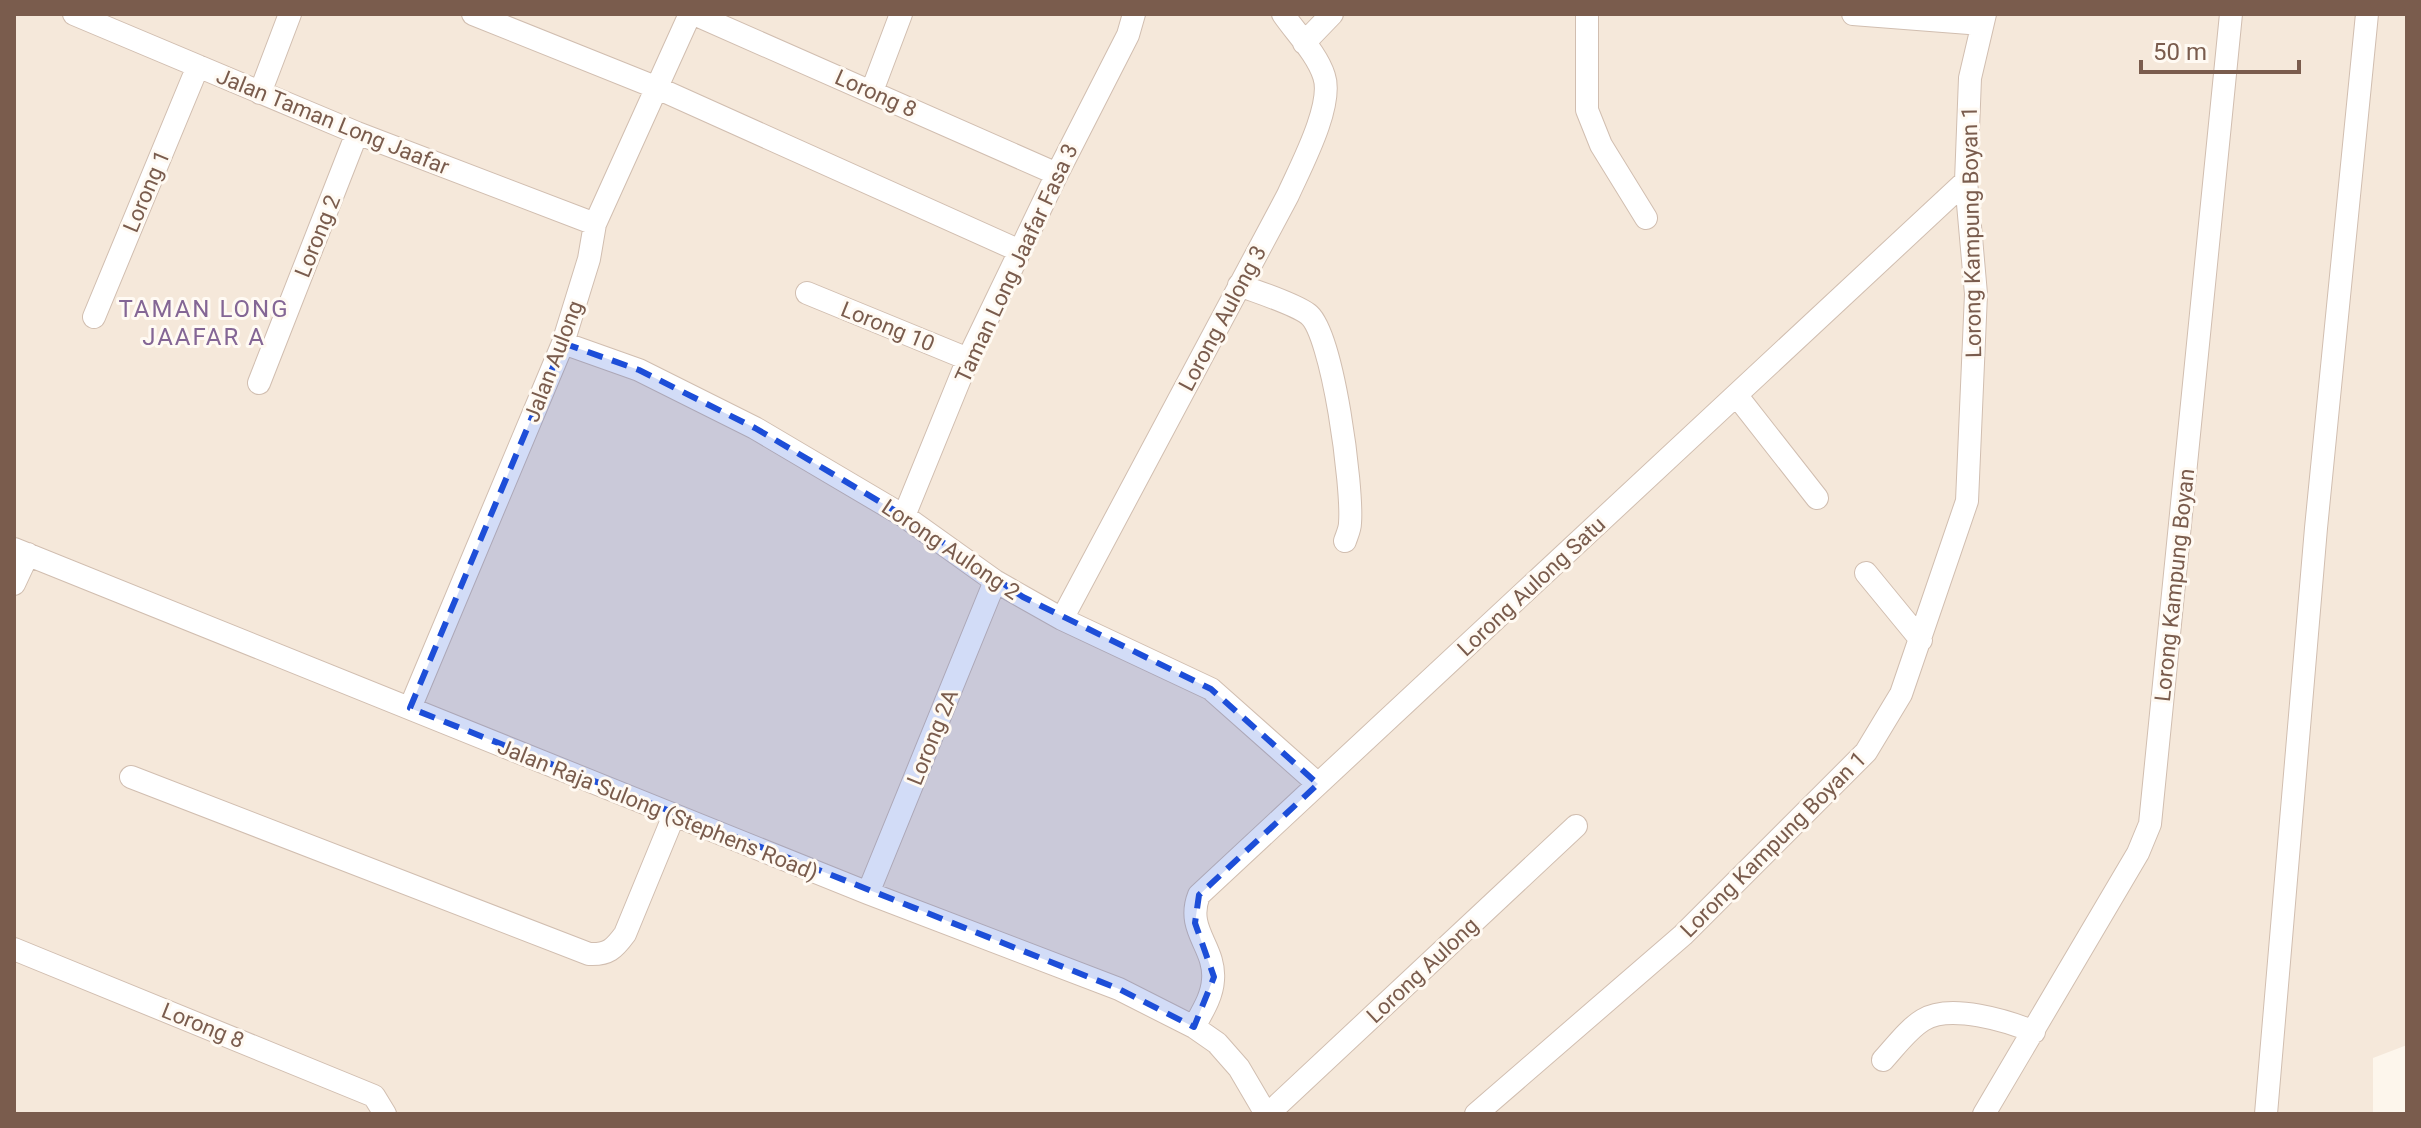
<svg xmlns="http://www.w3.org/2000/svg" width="2421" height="1128" font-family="Roboto,sans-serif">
<rect width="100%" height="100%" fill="#fdf6ec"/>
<path fill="#f5e8da" d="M14,14H2407V1045L2373,1058V1114H14Z"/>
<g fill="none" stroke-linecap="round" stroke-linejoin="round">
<defs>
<path id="minor" d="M74,14L357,133L595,224
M473,14L655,87L1020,251
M694,14L1057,174
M1587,14V110L1601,145L1646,218
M1853,14L1982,24
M1304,43L1332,14
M872,91L901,14
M260,93L290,14
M1239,285C1257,292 1293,303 1308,314C1333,332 1353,489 1350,523C1350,529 1347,535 1345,541
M807,293L968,359
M94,317L198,66
M563,343L639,370L755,428L904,516L995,581L1023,597L1062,619L1211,689L1318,784
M259,383L357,133
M1737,396L1817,498
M904,516L968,359L1057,174L1128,35L1134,14
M14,549L868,893L1119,989L1194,1027L1217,1043L1239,1068L1266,1114
M1866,573L1921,640
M14,584L28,554
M1062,619L1288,195C1300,168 1334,105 1324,76C1317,54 1296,33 1283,14
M410,708L563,343L589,259L595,224L690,14
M131,777L589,954C608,955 614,949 625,934L674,815
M868,893L995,581
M14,949L374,1096L385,1114
M1194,1027C1202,1012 1212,997 1213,980C1216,947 1185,930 1199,895L1966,181
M1883,1060C1895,1047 1908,1029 1923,1020C1950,1003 2008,1021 2034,1032
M1268,1114L1576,826
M1476,1114L1683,935L1866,752L1901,694L1967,501L1976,294L1966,181L1970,78L1985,14
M1984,1114L2138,853L2150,824L2231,14
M2266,1114L2316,528L2367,14"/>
</defs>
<use href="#minor" stroke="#d1beb0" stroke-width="24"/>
<use href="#minor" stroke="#fff" stroke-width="22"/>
</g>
<path fill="#1d4ed8" fill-opacity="0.2" stroke="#1d4ed8" stroke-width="6" stroke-dasharray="16 10" stroke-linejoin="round" d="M563,343L639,370L755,428L904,516L1023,597L1211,689L1318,784L1199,895L1195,923L1214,977L1194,1027L1119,989L410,708Z"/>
<g text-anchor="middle" stroke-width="6" stroke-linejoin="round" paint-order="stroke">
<g font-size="22" fill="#7a5c4d" stroke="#fffaf3">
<text transform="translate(876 93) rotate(24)" y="8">Lorong 8</text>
<text transform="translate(333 121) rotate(22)" y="8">Jalan Taman Long Jaafar</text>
<text transform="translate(146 191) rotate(-67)" y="8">Lorong 1</text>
<text transform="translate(1971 232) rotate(-91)" y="8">Lorong Kampung Boyan 1</text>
<text transform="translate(317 236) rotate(-68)" y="8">Lorong 2</text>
<text transform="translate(1016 263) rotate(-65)" y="8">Taman Long Jaafar Fasa 3</text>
<text transform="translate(1222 318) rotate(-62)" y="8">Lorong Aulong 3</text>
<text transform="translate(888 326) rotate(22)" y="8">Lorong 10</text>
<text transform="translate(553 361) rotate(-69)" y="8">Jalan Aulong</text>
<text transform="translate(951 549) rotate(34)" y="8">Lorong Aulong 2</text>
<text transform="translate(2174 585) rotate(-84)" y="8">Lorong Kampung Boyan</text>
<text transform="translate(1531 586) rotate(-43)" y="8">Lorong Aulong Satu</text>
<text transform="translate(932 737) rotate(-68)" y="8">Lorong 2A</text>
<text transform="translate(658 809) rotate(22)" y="8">Jalan Raja Sulong (Stephens Road)</text>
<text transform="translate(1773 844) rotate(-45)" y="8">Lorong Kampung Boyan 1</text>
<text transform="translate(1422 970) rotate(-43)" y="8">Lorong Aulong</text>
<text transform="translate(203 1025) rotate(22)" y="8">Lorong 8</text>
</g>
<g font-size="24" letter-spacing="2" fill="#846695" stroke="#fffaf3">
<text x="204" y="317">TAMAN LONG<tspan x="204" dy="28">JAAFAR A</tspan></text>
</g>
</g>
<rect width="2421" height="1128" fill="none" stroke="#7a5c4d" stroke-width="32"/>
<path d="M2141 60v12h158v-12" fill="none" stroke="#7a5c4d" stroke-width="4"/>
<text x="2153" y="60" font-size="24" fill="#7a5c4d" stroke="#fffaf3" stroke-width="6" paint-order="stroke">50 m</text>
</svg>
